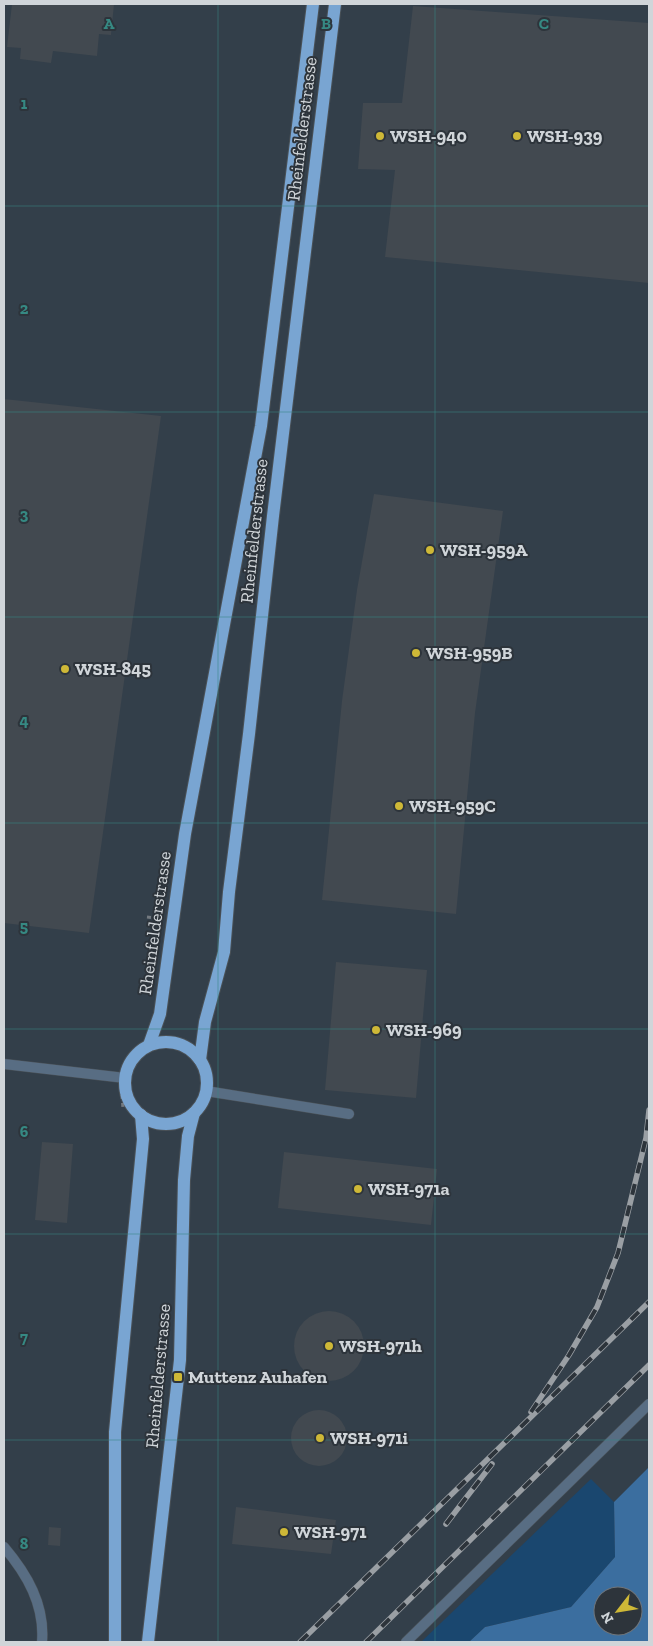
<svg xmlns="http://www.w3.org/2000/svg" width="653" height="1646" font-family="'Zilla Slab',serif">
<style>
.built{fill:#333f4a}
.green{fill:#1a476f}
.forest{fill:#3b6e9f;fill-rule:evenodd}
.building{fill:#424950}
.lines{fill:none;stroke-linecap:round;stroke-linejoin:round}
.service-casing{stroke:#4a5157;stroke-width:11}
.minor-casing{stroke:#4a5157;stroke-width:11}
.primary-casing{stroke:#4a5157;stroke-width:14}
.path{stroke:#747a80;stroke-width:3;stroke-dasharray:4 4;stroke-linecap:butt}
.service{stroke:#586d83;stroke-width:10}
.minor{stroke:#586d83;stroke-width:10}
.primary{stroke:#79a5d2;stroke-width:12}
.rail-casing{stroke:#9a9fa4;stroke-width:5.5}
.rail{stroke:#2d343b;stroke-width:4;stroke-dasharray:11;stroke-linecap:butt}
.grid{fill:none;stroke:#368983;stroke-width:1;stroke-opacity:0.55}
.poi-dot{fill:#ceb837;stroke:#2d343b;stroke-width:2}
.labels{text-anchor:middle;dominant-baseline:central;stroke-width:4;stroke-linejoin:round;paint-order:stroke}
.street-label{font-size:18px;fill:#d0d5d9;stroke:#2d343b}
.poi-label{font-size:18px;font-weight:bold;fill:#d0d5d9;stroke:#2d343b;text-anchor:start}
.grid-label{font-size:16px;text-anchor:middle;font-weight:bold;fill:#368983;stroke:#2d343b;stroke-width:4;stroke-linejoin:round;paint-order:stroke}
</style>
<rect width="100%" height="100%" fill="#2d343b"/>
<polygon class="built" points="4,4 649,4 649,1467 614,1502 615,1557 571,1607 485,1627 469,1642 4,1642"/>
<polygon class="green" points="591,1479 614,1502 615,1557 571,1607 485,1627 469,1642 421,1642"/>
<path class="forest" d="M649 1467V1642H469L485 1627 571 1607 615 1557 614 1502ZM603 1596H633V1626H603Z"/>
<g class="building">
<polygon points="12,4 114,4 111,35 99,34 97,56 53,51 51,63 20,59 21,48 7,47"/>
<polygon points="413,6 649,23 649,283 385,257 395,170 358,169 363,103 402,103"/>
<polygon points="4,399 161,416 89,933 4,923"/>
<polygon points="374,494 503,511 475,713 456,914 322,900 342,701 357,590"/>
<polygon points="336,962 427,970 416,1098 325,1090"/>
<polygon points="42,1142 73,1144 67,1223 35,1220"/>
<polygon points="284,1152 437,1169 431,1225 278,1208"/>
<circle cx="329" cy="1346" r="35"/>
<circle cx="319" cy="1438" r="28"/>
<polygon points="236,1507 336,1520 331,1554 232,1544"/>
<polygon points="49,1527 61,1528 60,1546 48,1545"/>
</g>
<g class="lines">
<g class="service-casing">
<g id="service">
<polyline points="206,1091 349,1114"/>
<path d="M4 1547C27 1574 45 1605 42 1642"/>
<polyline points="406,1642 649,1404"/>
</g>
</g>
<g class="minor-casing">
<polyline id="minor" points="4,1064 125,1078"/>
</g>
<g class="primary-casing">
<g id="primary">
<circle cx="166" cy="1083" r="41"/>
<polyline points="149,1045 160,1014 185,834 261,426 313,4"/>
<polyline points="200,1060 205,1022 224,952 229,892 249,734 273,516 335,4"/>
<polyline points="115,1642 115,1432 143,1139 141,1115"/>
<polyline points="148,1642 180,1360 184,1180 188,1136 194,1113"/>
</g>
</g>
<g class="path">
<polyline points="147,917 156,918"/>
<polyline points="122,1095 123,1109"/>
</g>
<use href="#service" class="service"/>
<use href="#minor" class="minor"/>
<use href="#primary" class="primary"/>
<g class="rail-casing">
<g id="rail">
<polyline points="531,1412 569,1355 597,1307 618,1253 646,1138 649,1110"/>
<polyline points="446,1524 492,1464"/>
<polyline points="300,1642 649,1302"/>
<polyline points="366,1642 649,1365"/>
</g>
</g>
<use href="#rail" class="rail"/>
</g>
<path class="grid" d="M218 4V1642M435 4V1642M4 206H649M4 412H649M4 617H649M4 823H649M4 1029H649M4 1234H649M4 1440H649"/>
<g class="poi-dot">
<circle cx="380" cy="136" r="5"/>
<circle cx="517" cy="136" r="5"/>
<circle cx="430" cy="550" r="5"/>
<circle cx="416" cy="653" r="5"/>
<circle cx="65" cy="669" r="5"/>
<circle cx="399" cy="806" r="5"/>
<circle cx="376" cy="1030" r="5"/>
<circle cx="358" cy="1189" r="5"/>
<circle cx="329" cy="1346" r="5"/>
<rect x="173" y="1372" width="10" height="10" rx="2.5"/>
<circle cx="320" cy="1438" r="5"/>
<circle cx="284" cy="1532" r="5"/>
</g>
<g class="labels">
<g class="street-label">
<text transform="translate(302 129) rotate(-83)">Rheinfelderstrasse</text>
<text transform="translate(254 531) rotate(-84)">Rheinfelderstrasse</text>
<text transform="translate(155 923) rotate(-82)">Rheinfelderstrasse</text>
<text transform="translate(158 1376) rotate(-85)">Rheinfelderstrasse</text>
</g>
<g class="poi-label">
<text x="390" y="136">WSH-940</text>
<text x="527" y="136">WSH-939</text>
<text x="440" y="550">WSH-959A</text>
<text x="426" y="653">WSH-959B</text>
<text x="75" y="669">WSH-845</text>
<text x="409" y="806">WSH-959C</text>
<text x="386" y="1030">WSH-969</text>
<text x="368" y="1189">WSH-971a</text>
<text x="339" y="1346">WSH-971h</text>
<text x="188" y="1377">Muttenz Auhafen</text>
<text x="330" y="1438">WSH-971i</text>
<text x="294" y="1532">WSH-971</text>
</g>
</g>
<g class="grid-label">
<text x="109" y="29">A</text>
<text x="326" y="29">B</text>
<text x="544" y="29">C</text>
<text x="24" y="109">1</text>
<text x="24" y="314">2</text>
<text x="24" y="520">3</text>
<text x="24" y="726">4</text>
<text x="24" y="932">5</text>
<text x="24" y="1137">6</text>
<text x="24" y="1343">7</text>
<text x="24" y="1549">8</text>
</g>
<rect width="653" height="1646" fill="none" stroke="#d0d5d9" stroke-width="10"/>
<g transform="translate(618 1611) rotate(239)"><circle r="24" fill="#2d343b" stroke="#6e747a"/>
<path d="M0-4L9 19L0 12L-9 19Z" fill="#ceb837"/>
<text y="-8" font-size="14" font-weight="bold" text-anchor="middle" fill="#d0d5d9">N</text>
</g>
</svg>
